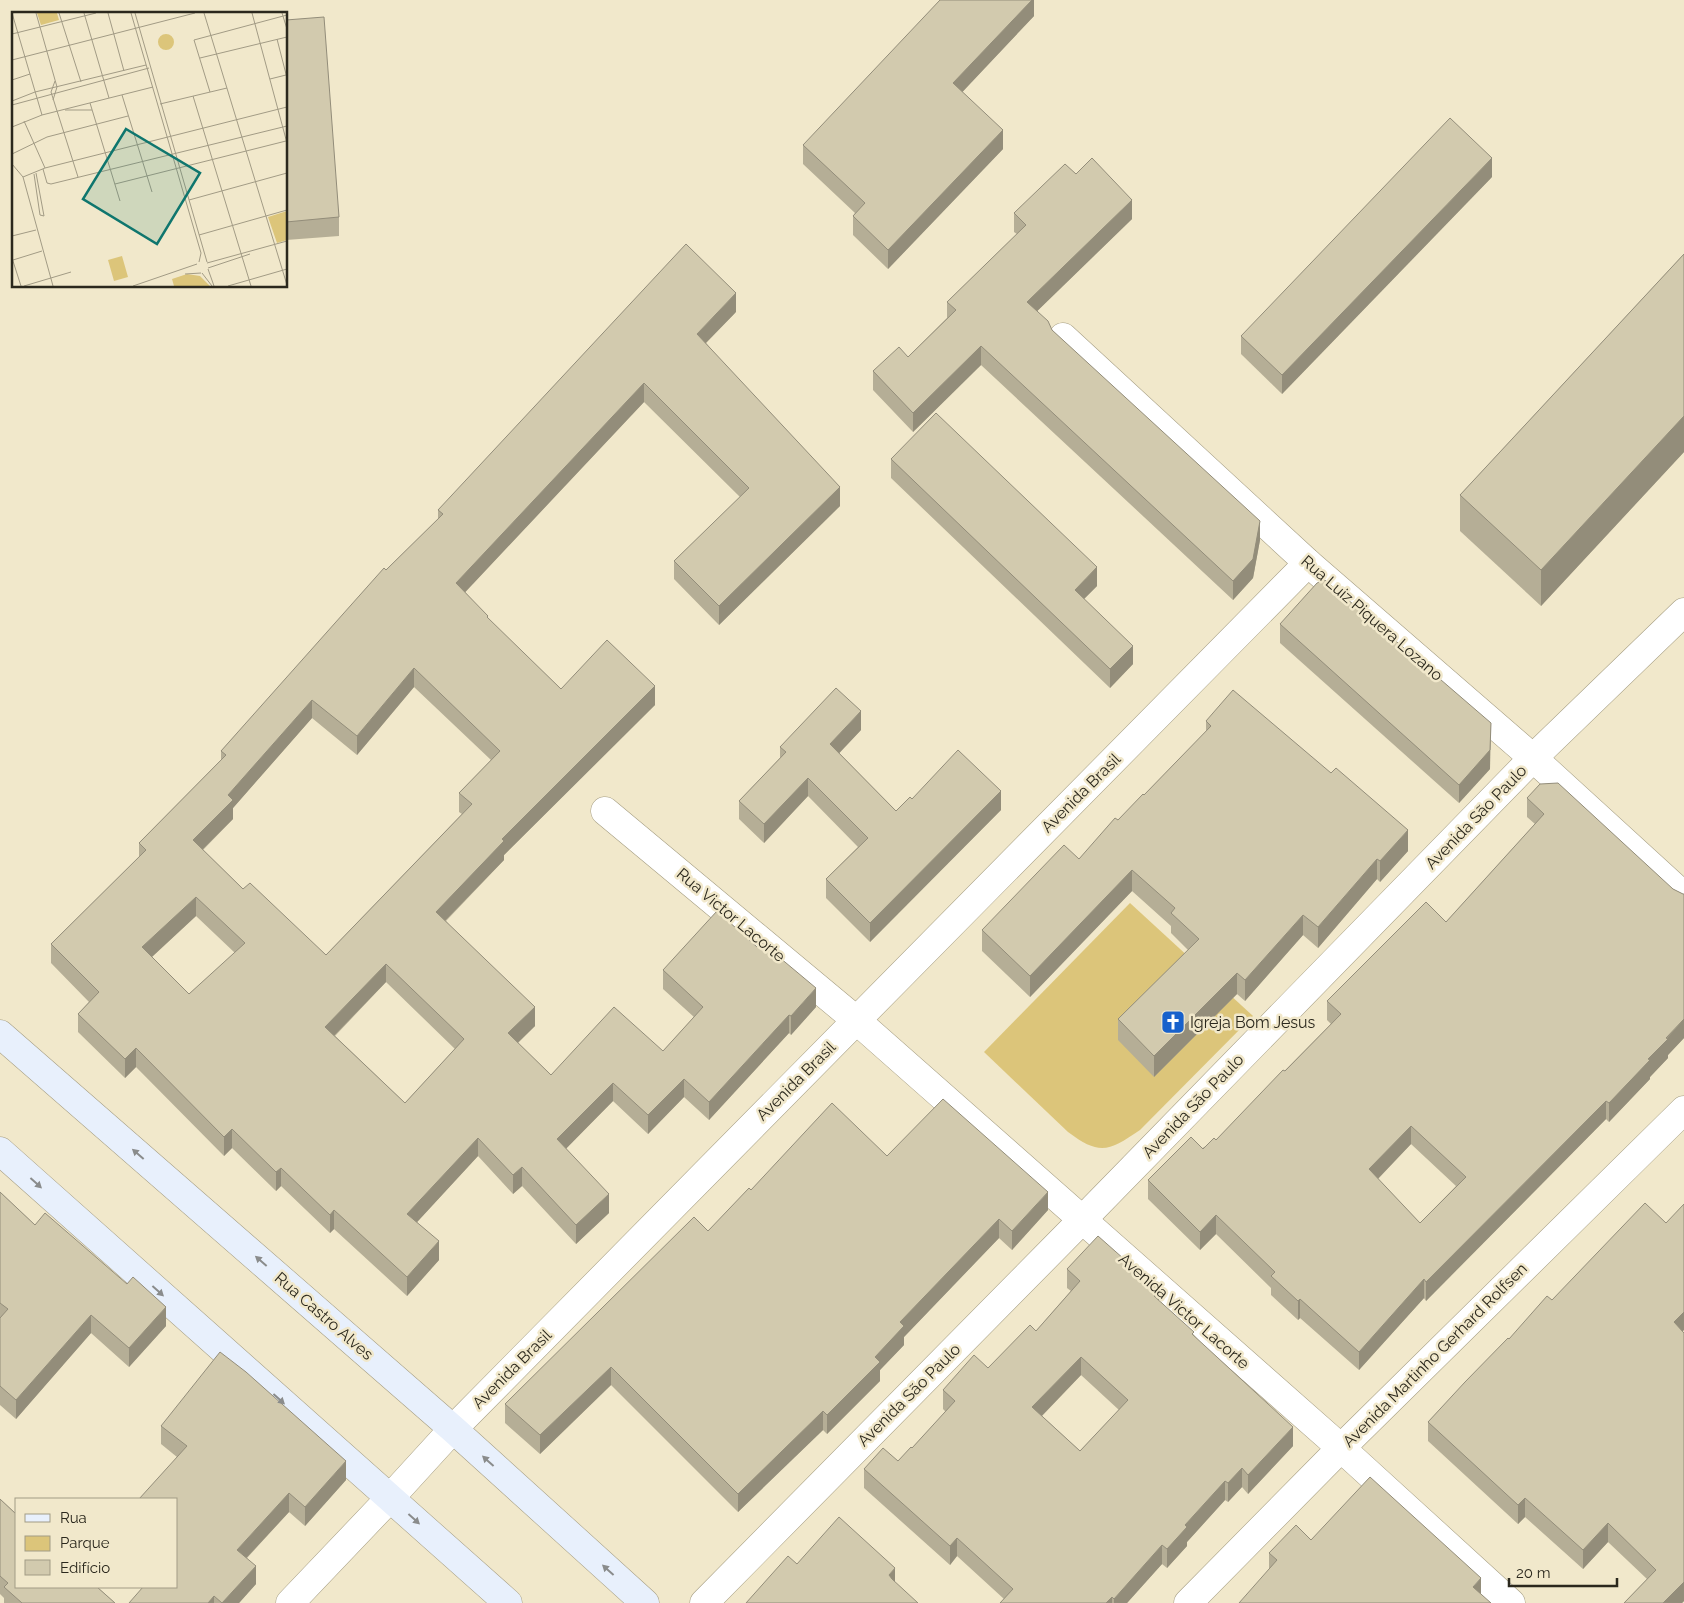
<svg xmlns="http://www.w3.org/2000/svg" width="1684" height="1603" font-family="Raleway,sans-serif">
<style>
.green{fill:#dcc57a}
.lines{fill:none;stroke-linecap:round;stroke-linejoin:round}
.street-casing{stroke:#a59d82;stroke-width:29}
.secondary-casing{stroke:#a59d82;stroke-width:29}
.street{stroke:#fff;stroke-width:28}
.secondary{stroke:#e8f0fc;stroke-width:28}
.wall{fill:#b5ae96;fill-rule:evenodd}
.shaded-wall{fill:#938d7a}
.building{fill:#d2caae;stroke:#938d7a;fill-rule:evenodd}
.oneway{fill:#8a8c8c}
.labels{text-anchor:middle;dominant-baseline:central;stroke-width:5;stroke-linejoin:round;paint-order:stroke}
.street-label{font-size:16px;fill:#2b281d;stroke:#f1e8cb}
.poi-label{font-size:16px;fill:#2b281d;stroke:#f1e8cb;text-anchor:start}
.inset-road{fill:none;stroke:#a29b85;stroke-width:1}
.view{fill:#0f766e;fill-opacity:0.15;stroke:#0f766e;stroke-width:2.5}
.inset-edge{fill:none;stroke:#2b281d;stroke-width:2.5}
</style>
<rect width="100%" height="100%" fill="#f1e8cb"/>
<path class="green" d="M1130 903 1253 1016 1140 1130C1109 1151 1100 1156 1068 1132L984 1052Z"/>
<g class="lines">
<g class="street-casing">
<g id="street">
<polyline points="1063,337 1308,563 1533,758 1684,896"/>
<polyline points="605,811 856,1020 1341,1448 1511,1603"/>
<polyline points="290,1603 390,1498 453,1429 1308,563"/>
<polyline points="704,1603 1082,1220 1533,758 1684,612"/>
<polyline points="1188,1603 1341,1448 1684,1110"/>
</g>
</g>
<g class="secondary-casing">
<g id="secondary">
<polyline points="0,1034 453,1429 645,1603"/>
<polyline points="0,1151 508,1603"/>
</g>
</g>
<use href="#street" class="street"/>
<use href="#secondary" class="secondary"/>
</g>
<g class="wall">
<polygon points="1034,0 1034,16 962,92 1003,149 888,269 853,235 853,216 855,213 803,164 803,145"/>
<polygon points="286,20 339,217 339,236 286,240"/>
<polygon points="1076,174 1132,219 1037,311 1052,330 1260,540 1253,578 1233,600 981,365 913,432 873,390 873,371 908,357 947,318 947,302 1017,234 1014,232 1014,213"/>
<polygon points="1492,177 1282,394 1241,354 1241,336"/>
<polygon points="1684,254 1684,452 1541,606 1460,531 1460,495"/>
<path d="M736 312 706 343 840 506 719 625 674 579V561L740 497 644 402 465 592 488 619 561 689 655 705 504 855V860L446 921 535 1026 518 1043 551 1075 663 1051 694 1017 663 989V970L816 1007 791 1035 789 1033 709 1120 684 1097 648 1134 613 1101 566 1148 609 1213 576 1244 522 1186 513 1194 478 1156 417 1222 439 1260 407 1296 334 1229 330 1233 281 1186 276 1191 232 1148 224 1156 136 1067 125 1078 78 1032V1014L89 1002 51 963V944L139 857V843L221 760V751L386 570 438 519V510ZM414 687 491 760 459 793V812L462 814 326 955 243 889 203 850 233 819V808L312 718 357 755ZM196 916 235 953 189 994 152 957ZM386 982 455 1049 405 1103 335 1036Z"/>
<polygon points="891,459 1097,586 1084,599 1133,664 1110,688 891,478"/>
<polygon points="1280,624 1490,769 1459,803 1280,643"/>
<polygon points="1206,721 1408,851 1380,882 1377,879 1318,948 1303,935 1245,1001 1237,994 1154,1077 1118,1040 1118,1019 1188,950 1171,933 1171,926 1132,891 1030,997 982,951 982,930 1079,859 1144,795 1206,732"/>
<polygon points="861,730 839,753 896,811 912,799 1001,810 870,942 826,898 826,879 858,847 808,796 764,843 739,819 739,801 780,758 780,747"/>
<path d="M1527 798 1673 889 1683 894H1684V1038L1668 1055V1058L1650 1077V1079L1609 1122 1606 1119 1426 1301 1424 1298 1359 1370 1300 1318 1298 1320 1271 1295V1288L1216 1234 1200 1250 1148 1199V1180L1216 1140 1331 1024 1327 1020V1001L1446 922 1535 824 1527 817ZM1411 1144 1456 1186 1420 1223 1378 1179Z"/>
<polygon points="887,1156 1048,1210 1012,1250 999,1238 904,1337 904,1345 880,1370 880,1381 827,1434 823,1430 738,1512 611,1385 540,1454 505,1423 505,1404 708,1231 751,1190"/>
<polygon points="0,1192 35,1225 166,1326 129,1367 91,1333 16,1419 0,1405"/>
<path d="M1067 1269 1159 1300 1194 1335 1293 1446 1248 1494 1242 1487 1228 1502 1225 1500 1187 1542V1546L1167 1568 1162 1564 1127 1603H1000L1004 1599 957 1556 950 1565 864 1488V1469L898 1461 912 1448 946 1412 943 1409V1390L988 1368 1036 1331 1071 1291 1067 1288ZM1081 1375 1119 1410 1080 1451 1042 1416Z"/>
<polygon points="1552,1300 1683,1332 1684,1333 1684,1601 1682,1603 1624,1603 1647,1579 1608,1542 1583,1569 1525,1517 1518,1524 1428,1441 1428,1422 1509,1339"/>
<polygon points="161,1426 346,1480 305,1526 289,1512 247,1558 256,1584 239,1603 129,1603 176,1587 177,1457 161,1444"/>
<polygon points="0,1499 115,1603 4,1603 4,1598 0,1594"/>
<polygon points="1311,1540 1481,1594 1269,1569 1269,1553"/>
</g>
<g class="shaded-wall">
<polygon points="1032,0 1034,0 1034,16 953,102 953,83"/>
<polygon points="1003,130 1003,149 888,269 888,250"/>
<polygon points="1492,158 1492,177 1282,394 1282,375"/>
<polygon points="1132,200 1132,219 1027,321 1027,302"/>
<polygon points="736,293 736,312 697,352 697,334"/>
<polygon points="981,346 981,365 913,432 913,413"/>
<polygon points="644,383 644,402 456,602 456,583"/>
<polygon points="1684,416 1684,452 1541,606 1541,570"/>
<polygon points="840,487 840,506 719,625 719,606"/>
<polygon points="1260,521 1260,540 1253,578 1233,600 1233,581"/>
<polygon points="1097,567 1097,586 1075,608 1075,590"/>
<polygon points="1133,646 1133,664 1110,688 1110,669"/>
<polygon points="414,668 414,687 357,755 357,736"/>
<polygon points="655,686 655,705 504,855 504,860 436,930 436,912 502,839"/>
<polygon points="312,700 312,718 233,808 233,819 193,859 193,840 228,795"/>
<polygon points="861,711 861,730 830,763 830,744"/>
<polygon points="1491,723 1490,769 1459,803 1459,785"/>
<polygon points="808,778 808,796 764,843 764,824"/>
<polygon points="1001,791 1001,810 870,942 870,923"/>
<polygon points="1408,830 1408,851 1380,882 1380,861"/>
<polygon points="1377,859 1377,879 1318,948 1318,927"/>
<polygon points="1132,870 1132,891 1030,997 1030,976"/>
<polygon points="196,897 196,916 142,966 142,947"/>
<polygon points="1303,915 1303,935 1245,1001 1245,980"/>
<polygon points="386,964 386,982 325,1045 325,1027"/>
<polygon points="1237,973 1237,994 1154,1077 1154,1056"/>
<polygon points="816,988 816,1007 791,1035 791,1016"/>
<polygon points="535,1007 535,1026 508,1052 508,1033"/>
<polygon points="789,1015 789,1033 709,1120 709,1102"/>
<polygon points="1684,1019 1684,1038 1668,1055 1668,1058 1650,1077 1650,1079 1609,1122 1609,1103"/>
<polygon points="136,1048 136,1067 125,1078 125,1059"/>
<polygon points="684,1079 684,1097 648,1134 648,1115"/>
<polygon points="613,1083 613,1101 557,1158 557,1139"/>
<polygon points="1606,1101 1606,1119 1426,1301 1426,1282"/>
<polygon points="1411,1126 1411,1144 1369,1188 1369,1169"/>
<polygon points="232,1129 232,1148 224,1156 224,1137"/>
<polygon points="478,1138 478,1156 407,1233 407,1214"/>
<polygon points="522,1167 522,1186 513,1194 513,1175"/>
<polygon points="281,1168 281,1186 276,1191 276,1172"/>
<polygon points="1048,1192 1048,1210 1012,1250 1012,1231"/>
<polygon points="609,1194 609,1213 576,1244 576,1225"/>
<polygon points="334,1210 334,1229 330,1233 330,1215"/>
<polygon points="1216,1215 1216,1234 1200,1250 1200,1232"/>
<polygon points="999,1219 999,1238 904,1337 904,1345 880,1370 880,1381 827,1434 827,1415 875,1357 900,1322"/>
<polygon points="439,1241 439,1260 407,1296 407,1277"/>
<polygon points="1424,1279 1424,1298 1359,1370 1359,1352"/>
<polygon points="1159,1290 1159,1308 1154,1296"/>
<polygon points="1300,1299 1300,1318 1298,1320 1298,1301"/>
<polygon points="166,1307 166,1326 129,1367 129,1348"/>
<polygon points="1684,1312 1684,1330 1674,1341 1674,1322"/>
<polygon points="91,1315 91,1333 16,1419 16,1400"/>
<polygon points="1081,1357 1081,1375 1032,1426 1032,1407"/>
<polygon points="611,1367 611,1385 540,1454 540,1435"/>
<polygon points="823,1411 823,1430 738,1512 738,1494"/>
<polygon points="1293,1427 1293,1446 1248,1494 1248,1475"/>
<polygon points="346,1461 346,1480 305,1526 305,1507"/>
<polygon points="1242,1468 1242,1487 1228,1502 1228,1483"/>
<polygon points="1225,1481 1225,1500 1187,1542 1187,1546 1167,1568 1167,1549 1185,1525"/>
<polygon points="289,1493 289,1512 237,1568 237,1550"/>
<polygon points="1525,1498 1525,1517 1518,1524 1518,1505"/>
<polygon points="1608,1523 1608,1542 1583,1569 1583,1550"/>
<polygon points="957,1538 957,1556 950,1565 950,1546"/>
<polygon points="1162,1545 1162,1564 1127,1603 1114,1603 1114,1599"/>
<polygon points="256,1566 256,1584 239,1603 222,1603"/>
<polygon points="895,1568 895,1587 889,1575"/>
<polygon points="1481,1578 1481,1597 1473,1587"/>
<polygon points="1684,1582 1684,1601 1682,1603 1663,1603"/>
<polygon points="214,1596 214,1603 208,1603"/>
<polygon points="1112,1597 1112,1603 1106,1603"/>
</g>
<g class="building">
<polygon points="940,0 1032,0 953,83 1003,130 888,250 853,216 865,203 803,145"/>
<polygon points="324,17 339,217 286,222 286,20"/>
<polygon points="1450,118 1492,158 1282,375 1241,336"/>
<polygon points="1092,158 1132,200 1027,302 1048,321 1052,330 1260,521 1253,559 1233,581 981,346 913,413 873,371 899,347 908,357 956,310 947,302 1026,225 1014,213 1065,164 1076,174"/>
<path d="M686 244 736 293 697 334 840 487 719 606 674 561 749 488 644 383 456 583 488 616 487 617 561 689 607 640 655 686 502 839 504 841 436 912 535 1007 508 1033 551 1075 614 1007 663 1051 703 1007 663 970 717 911 757 947 761 942 816 988 791 1016 789 1015 709 1102 684 1079 648 1115 613 1083 557 1139 609 1194 576 1225 522 1167 513 1175 478 1138 407 1214 439 1241 407 1277 334 1210 330 1215 281 1168 276 1172 232 1129 224 1137 136 1048 125 1059 78 1014 99 992 51 944 146 850 139 843 226 755 221 751 384 568 386 570 443 514 438 510ZM414 668 500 751 459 793 472 804 326 955 250 883 243 889 193 840 233 800 228 795 312 700 357 736ZM196 897 245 943 189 994 142 947ZM386 964 464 1039 405 1103 325 1027Z"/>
<polygon points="1684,254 1684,416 1541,570 1460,495"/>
<polygon points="936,413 1097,567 1075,590 1133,646 1110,669 891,459"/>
<polygon points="1325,580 1491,723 1490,750 1459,785 1280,624 1317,583"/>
<polygon points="836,688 861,711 830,744 896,811 910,797 912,799 958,750 1001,791 870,923 826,879 868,838 808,778 764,824 739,801 786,752 780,747"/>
<polygon points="1233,690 1331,773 1336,768 1408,830 1380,861 1377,859 1318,927 1303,915 1245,980 1237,973 1154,1056 1118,1019 1199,939 1171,913 1175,908 1132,870 1030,976 982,930 1064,845 1079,859 1115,818 1118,820 1143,794 1144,795 1211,726 1206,721"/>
<path d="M1558 783 1673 889 1683 894H1684V1019L1666 1038 1668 1039 1648 1059 1650 1060 1609 1103 1606 1101 1426 1282 1424 1279 1359 1352 1300 1299 1298 1301 1271 1276 1275 1272 1216 1215 1200 1232 1148 1180 1191 1137 1203 1149 1214 1138 1216 1140 1283 1070 1285 1071 1341 1014 1327 1001 1426 902 1446 922 1544 814 1527 798 1540 784ZM1411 1126 1466 1177 1420 1223 1369 1169Z"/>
<polygon points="943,1099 1048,1192 1012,1231 999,1219 900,1322 904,1326 875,1357 880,1362 827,1415 823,1411 738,1494 611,1367 540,1435 505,1404 694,1217 708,1231 749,1188 751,1190 832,1103 887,1156"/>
<polygon points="0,1192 35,1225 45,1213 127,1284 133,1277 166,1307 129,1348 91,1315 16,1400 0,1386 0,1318 8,1309 0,1303"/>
<polygon points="1645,1203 1666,1223 1684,1204 1684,1312 1674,1322 1684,1333 1684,1582 1663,1603 1624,1603 1656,1570 1608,1523 1583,1550 1525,1498 1518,1505 1428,1422 1465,1382 1508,1338 1509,1339 1547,1296 1552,1300"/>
<path d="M1098 1236 1159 1290 1154 1296 1194 1332 1192 1334 1293 1427 1248 1475 1242 1468 1228 1483 1225 1481 1185 1525 1187 1527 1167 1549 1162 1545 1114 1599 1112 1597 1106 1603H1000L1013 1589 957 1538 950 1546 864 1469 883 1448 898 1461 911 1447 912 1448 955 1401 943 1390 974 1355 988 1368 1030 1325 1036 1331 1080 1281 1067 1269ZM1081 1357 1128 1400 1080 1451 1032 1407Z"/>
<polygon points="220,1352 246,1372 346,1461 305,1507 289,1493 237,1550 256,1566 222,1603 214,1596 208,1603 129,1603 143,1587 176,1587 176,1499 139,1499 187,1446 161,1426"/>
<polygon points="1370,1477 1481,1578 1473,1587 1491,1603 1239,1603 1277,1560 1269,1553 1296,1525 1311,1540"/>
<polygon points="0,1499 16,1514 16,1587 97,1587 115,1603 22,1603 4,1587 8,1583 0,1576"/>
<polygon points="839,1517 895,1568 889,1575 892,1579 918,1603 746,1603 788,1556 797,1564"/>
</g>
<defs><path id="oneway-solid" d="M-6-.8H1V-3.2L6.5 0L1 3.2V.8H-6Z" transform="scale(1.25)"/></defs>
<g class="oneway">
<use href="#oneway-solid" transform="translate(138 1154) rotate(-139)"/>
<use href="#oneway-solid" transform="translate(36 1183) rotate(42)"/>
<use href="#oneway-solid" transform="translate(261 1261) rotate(-139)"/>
<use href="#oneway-solid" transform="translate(158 1291) rotate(42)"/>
<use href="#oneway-solid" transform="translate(279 1399) rotate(42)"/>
<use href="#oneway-solid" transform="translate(488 1461) rotate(-138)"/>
<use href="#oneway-solid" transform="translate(414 1519) rotate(42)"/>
<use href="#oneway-solid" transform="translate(608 1570) rotate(-138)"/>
</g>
<defs>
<g id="church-square" transform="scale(1.25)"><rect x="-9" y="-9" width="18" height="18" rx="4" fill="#1761cc" stroke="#f1e8cb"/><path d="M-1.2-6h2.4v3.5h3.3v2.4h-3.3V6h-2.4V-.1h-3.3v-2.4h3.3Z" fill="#fff"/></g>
</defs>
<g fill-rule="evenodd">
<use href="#church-square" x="1173" y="1022"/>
</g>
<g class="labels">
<g class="street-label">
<text transform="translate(1372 618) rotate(41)">Rua Luiz Piquera Lozano</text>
<text transform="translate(1081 793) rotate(-45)">Avenida Brasil</text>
<text transform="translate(1476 817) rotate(-46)">Avenida São Paulo</text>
<text transform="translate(731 915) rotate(40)">Rua Victor Lacorte</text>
<text transform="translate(796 1081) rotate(-45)">Avenida Brasil</text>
<text transform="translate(1193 1106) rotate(-46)">Avenida São Paulo</text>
<text transform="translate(1184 1311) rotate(41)">Avenida Victor Lacorte</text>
<text transform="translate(324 1316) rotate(41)">Rua Castro Alves</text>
<text transform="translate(1435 1355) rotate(-45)">Avenida Martinho Gerhard Rolfsen</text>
<text transform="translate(512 1369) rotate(-45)">Avenida Brasil</text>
<text transform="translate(909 1395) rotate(-45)">Avenida São Paulo</text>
</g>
<g class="poi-label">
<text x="1190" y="1022">Igreja Bom Jesus</text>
</g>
</g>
<g transform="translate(12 12)">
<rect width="275" height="275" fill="#f1e8cb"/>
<path d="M25 1H45L47 8 29 13ZM146 30a8 8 0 1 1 16 0a8 8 0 1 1-16 0ZM275 199V228L265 231 256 205ZM110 244 116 265 102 269 96 248ZM175 262 188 264 198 274H162L160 267Z" fill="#dcc57a"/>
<path class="inset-road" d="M0 1 30 103M24 1 45 75 41 88M47 1 69 70M72 1 97 86M96 1 112 59M119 1 184 224 189 241 187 250M123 1 195 250M192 1 275 273M240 1 275 131M270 1 275 17M0 22 84 1M265 27 275 66M188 46 275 25M0 48 183 1M258 67 274 63M0 68 18 62M43 69 39 80 66 165M198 80 182 28 275 3M110 83 140 180M181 84 239 274M0 89 23 80 134 53M78 91 108 189M148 92 215 76M0 93 137 56M53 98H80M12 109 33 156M0 115 30 103 141 75M0 142 35 125 116 104M0 152 11 165 41 274M31 157 35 171 39 172 275 114M22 162 28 203 32 204 24 161M11 165 33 156 275 95M103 172 274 129M177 188 275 161M187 223 275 198M0 224 24 218M0 246 9 274M1 248 30 239M195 251 275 229M196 256 238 242M196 257 202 274M190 261 200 274M173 262 189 261M12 274 59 260M121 274 185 252M216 274 275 257"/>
<path class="view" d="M114 117 188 161 145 232 71 187Z"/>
<rect width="275" height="275" class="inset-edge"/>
</g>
<rect x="15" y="1498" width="162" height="90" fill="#f1e8cb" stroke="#a29b85"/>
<rect x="25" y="1514" width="25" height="8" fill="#e8f0fc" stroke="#a29b85"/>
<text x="60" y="1523" font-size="15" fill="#2b281d">Rua</text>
<rect x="25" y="1536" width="25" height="15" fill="#dcc57a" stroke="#a29b85"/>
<text x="60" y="1548" font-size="15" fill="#2b281d">Parque</text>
<rect x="25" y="1560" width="25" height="15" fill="#d2caae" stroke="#a29b85"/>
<text x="60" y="1573" font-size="15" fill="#2b281d">Edifício</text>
<path d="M1509 1578v8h108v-8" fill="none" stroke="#2b281d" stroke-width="2.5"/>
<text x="1516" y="1578" font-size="15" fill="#2b281d" stroke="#f1e8cb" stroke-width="4" paint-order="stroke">20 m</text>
</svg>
